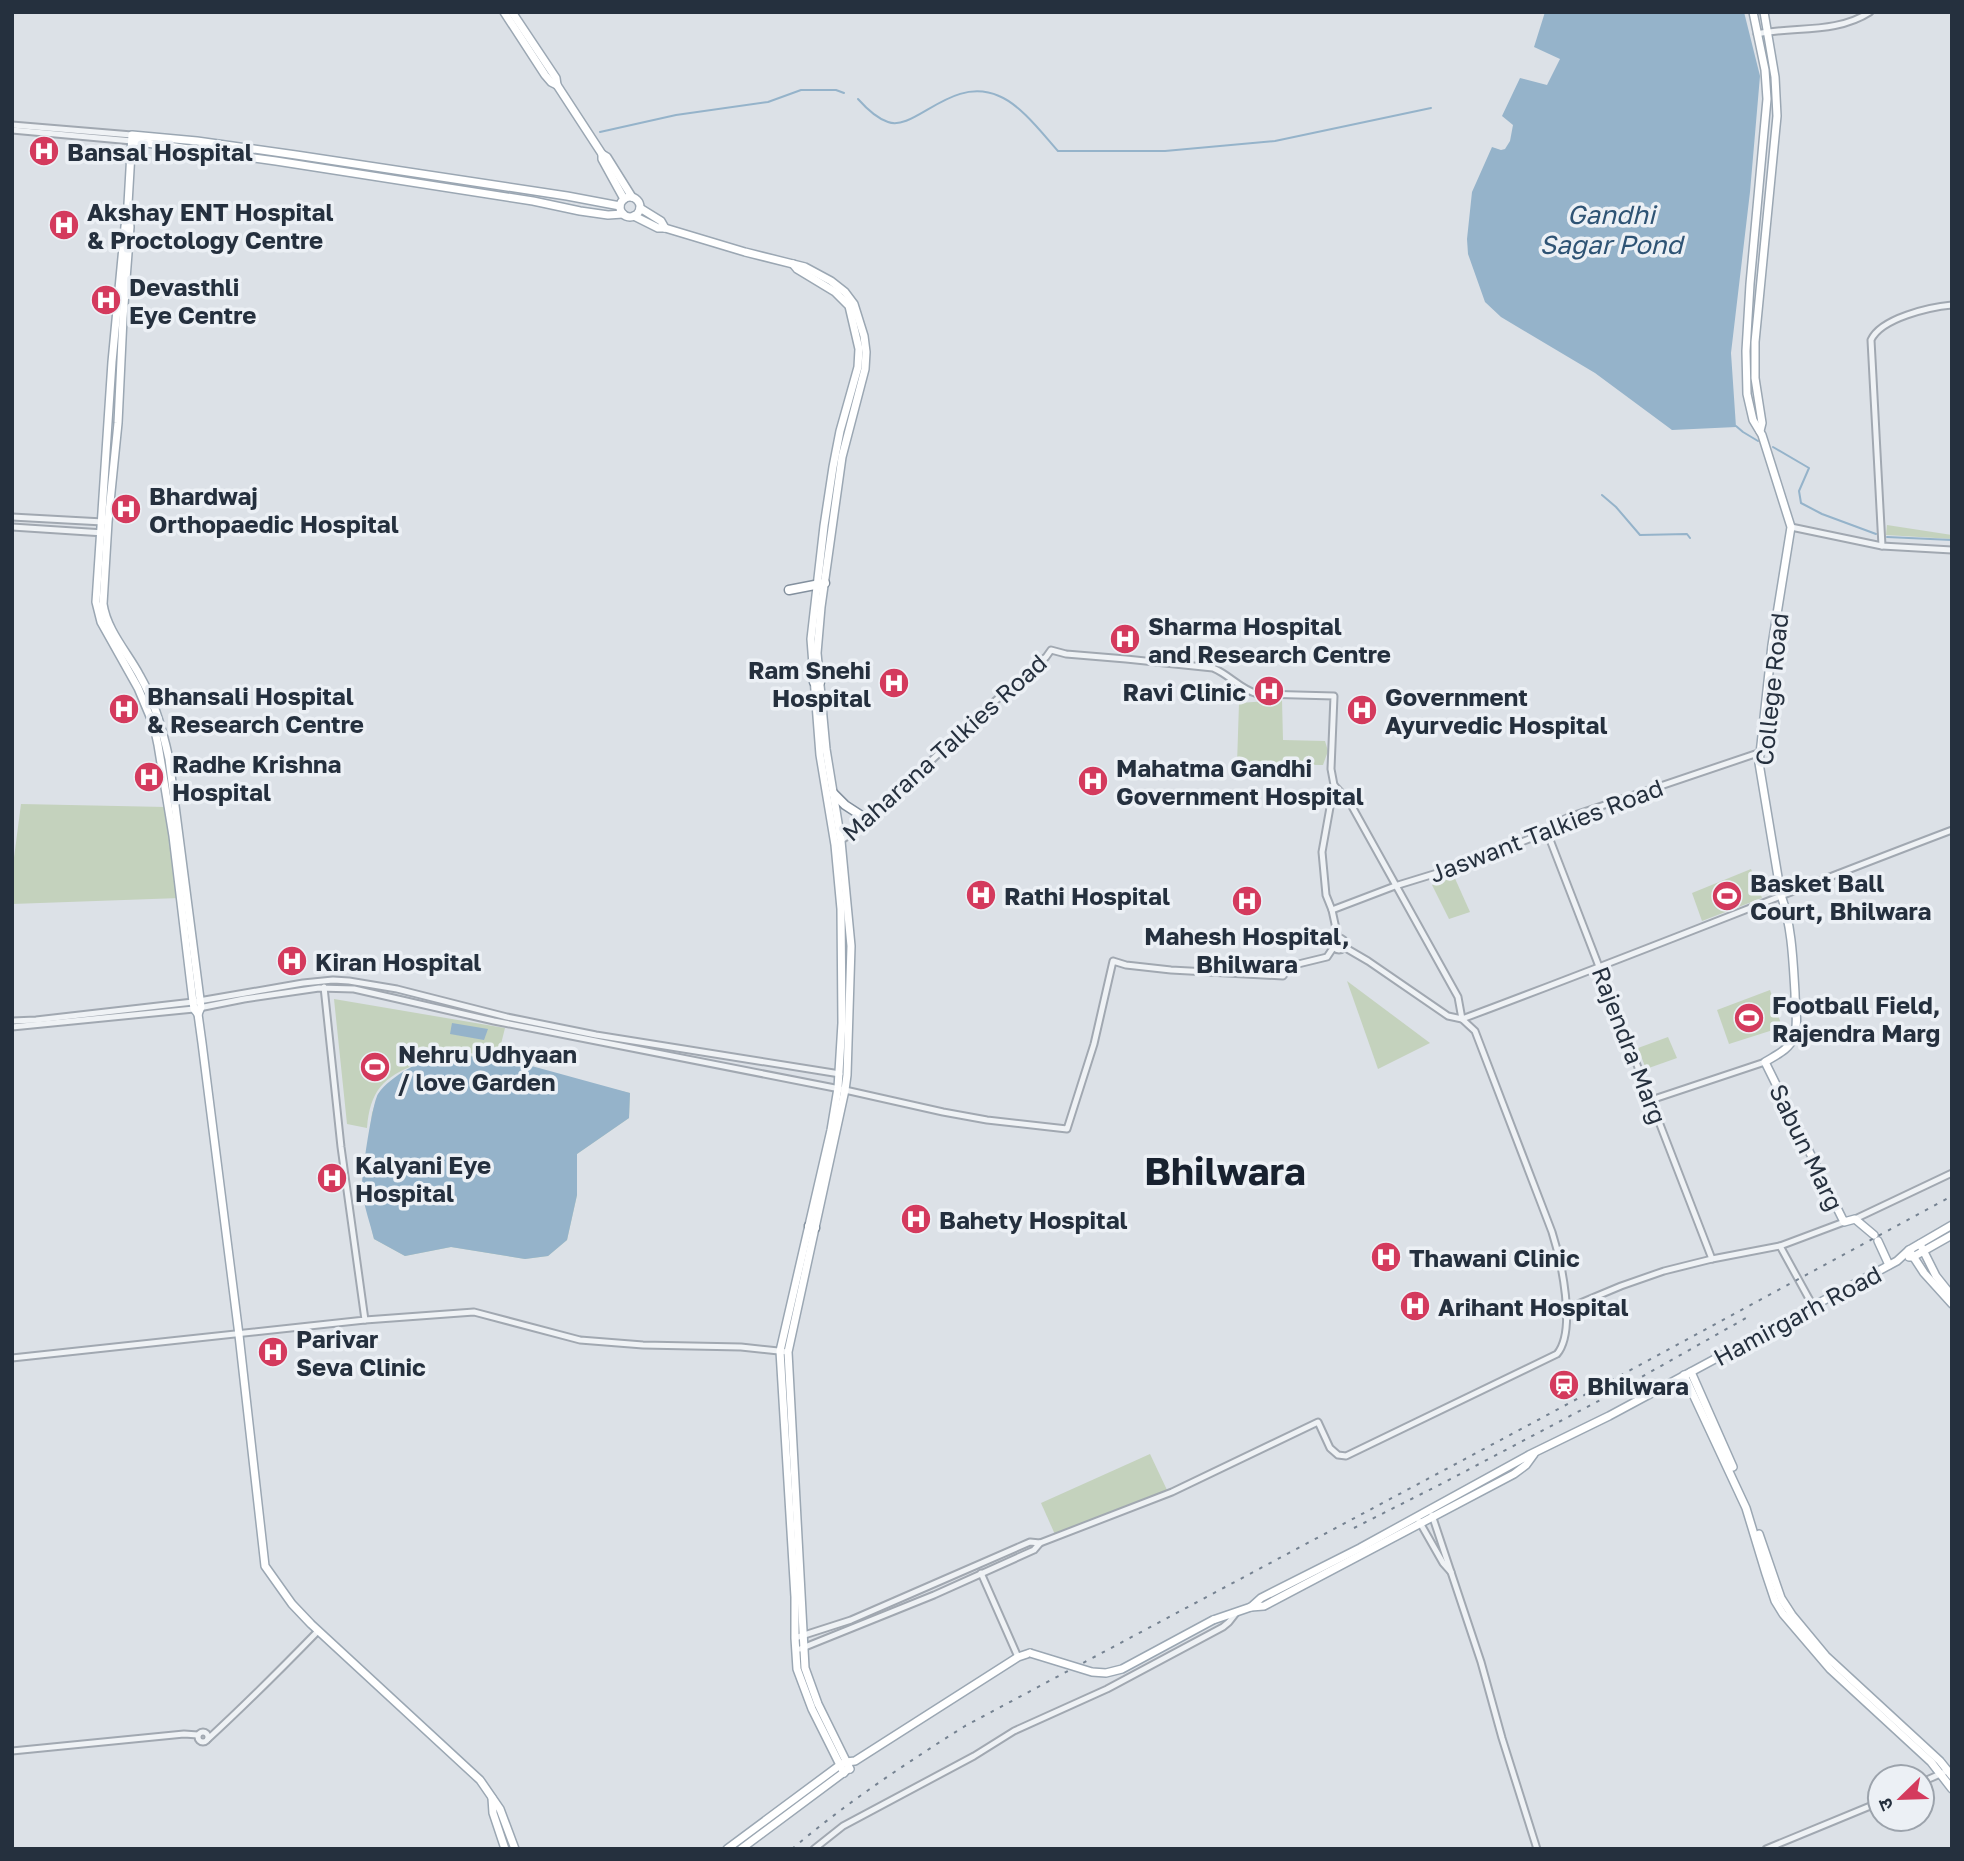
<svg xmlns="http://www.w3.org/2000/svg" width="1964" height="1861" font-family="'Golos Text','Noto Sans Devanagari',sans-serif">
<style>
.green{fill:#c4d2bd}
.water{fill:#95b3ca}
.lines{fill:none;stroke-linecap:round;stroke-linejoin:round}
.stream{stroke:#95b3ca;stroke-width:2}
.minor-casing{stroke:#a1a8b1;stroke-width:9}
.major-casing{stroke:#9ba7b3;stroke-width:10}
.highway-casing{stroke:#83909e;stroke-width:11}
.minor{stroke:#eff2f5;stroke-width:5}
.major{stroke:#fff;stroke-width:7}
.highway{stroke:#fff;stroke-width:8}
.rail{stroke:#758291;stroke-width:2;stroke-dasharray:3.5 7;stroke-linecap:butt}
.major-bridge-casing{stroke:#9ba7b3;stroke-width:10;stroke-linecap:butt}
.major-bridge{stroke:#fff;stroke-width:7}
.labels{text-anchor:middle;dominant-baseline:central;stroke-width:7;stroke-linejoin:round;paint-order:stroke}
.poi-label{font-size:24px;font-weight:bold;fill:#25303e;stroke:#ecf0f5;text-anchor:start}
.street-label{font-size:24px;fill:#25303e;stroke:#ecf0f5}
.water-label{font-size:26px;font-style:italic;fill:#2e5374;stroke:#ecf0f5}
.town-label{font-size:38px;font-weight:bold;fill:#18212f;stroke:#ecf0f5}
</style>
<rect width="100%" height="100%" fill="#dce1e7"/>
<g class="green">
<polygon points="1887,525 1952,535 1952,539 1886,535"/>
<polygon points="1282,700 1283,740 1325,741 1328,751 1323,765 1237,764 1239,703"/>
<polygon points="21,804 166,807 180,898 12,904 12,873"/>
<polygon points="1751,869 1762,898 1702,921 1692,893"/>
<polygon points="1453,874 1470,912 1449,919 1432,885"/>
<polygon points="1347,981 1430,1043 1378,1069"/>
<polygon points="1770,990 1782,1027 1729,1044 1717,1010"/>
<path d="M334 999 505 1028 498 1056 451 1051 630 1093 629 1118 577 1154V1195L567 1240 548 1256 525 1259 451 1247 405 1256 374 1239 362 1189 372 1113 378 1095 391 1081 417 1064C383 1077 370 1091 367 1128L347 1124Z"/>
<polygon points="1668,1037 1677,1058 1646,1069 1638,1048"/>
<polygon points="1150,1454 1167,1490 1057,1539 1041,1503"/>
</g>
<g class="water">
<polygon points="1545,12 1744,12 1760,76 1750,192 1731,353 1736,427 1672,430 1595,373 1501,317 1485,302 1468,254 1467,239 1472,192 1492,147 1501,150 1505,149 1510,141 1513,125 1502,116 1520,78 1547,85 1560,59 1534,47"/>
<polygon points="452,1023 488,1029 484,1040 450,1034"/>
<path d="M442 1052 528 1065 630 1093 629 1118 577 1154V1195L567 1240 548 1256 525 1259 451 1247 405 1256 374 1239C370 1223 364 1206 362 1191 361 1178 372 1104 378 1094 392 1074 421 1062 442 1052Z"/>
</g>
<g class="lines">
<g class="stream">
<path d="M858 99C866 108 876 118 888 122 915 132 951 75 999 96 1021 105 1042 133 1058 151H1165L1275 141 1431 108"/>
<polyline points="600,132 676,115 768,102 801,90 836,90 844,93"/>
<polyline points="1736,426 1743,432 1758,441"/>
<polyline points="1773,447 1809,468 1799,491 1801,503 1822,514 1876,534"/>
<polyline points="1602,495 1616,507 1640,535 1687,534 1690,538"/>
<polyline points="1887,537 1952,540"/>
</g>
<g class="minor-casing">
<g id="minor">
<path d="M1757 34C1795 26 1836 34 1870 12"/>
<polyline points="12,125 132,135"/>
<polyline points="12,130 132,141"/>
<polyline points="12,517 103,522"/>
<polyline points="12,527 104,533"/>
<polyline points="1791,527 1882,546 1952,550"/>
<path d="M1882 546 1871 340C1881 318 1930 307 1952 305"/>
<polyline points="1334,785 1349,801 1458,997 1462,1019"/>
<polyline points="1547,832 1712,1259"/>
<path d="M839 842 864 824 987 708 1046 657 1051 650 1066 654 1126 659 1213 668C1230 675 1241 690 1258 694L1334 696 1331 769 1334 785 1322 852 1326 895 1332 910 1338 938"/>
<polyline points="1332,910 1395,886 1460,866 1547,832 1556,823 1569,817 1761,752"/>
<circle cx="1339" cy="944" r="6"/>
<path d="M1462 1019C1626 958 1788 892 1952 830"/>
<polyline points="12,1021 36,1020 193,1002 303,983 333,980 349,981 397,989 507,1017 596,1035 840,1074"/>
<polyline points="12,1027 194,1009 244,999 319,988 354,989 494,1021 845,1090 943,1112 987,1120 1067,1129 1094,1044 1113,961 1126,965 1171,970 1283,976 1290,966 1327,957 1333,948"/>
<polyline points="1651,1100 1765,1062"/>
<polyline points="1855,1219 1952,1173"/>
<polyline points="1780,1246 1813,1306"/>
<polyline points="1566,1309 1621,1286 1664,1271 1712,1259 1780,1246 1844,1222"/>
<polyline points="365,1320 474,1312 580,1340 643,1345 741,1347 788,1352"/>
<polyline points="12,1358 365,1320 341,1147 324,987"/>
<polyline points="1432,1515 1481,1662 1502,1738 1537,1849"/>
<polyline points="1419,1521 1443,1563 1451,1572"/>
<polyline points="981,1573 1018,1657"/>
<path d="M795 1638 851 1620 1030 1542 1040 1543 1172 1492 1318 1422 1330 1448 1338 1455 1346 1456 1557 1354C1577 1330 1561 1260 1552 1232L1475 1031 1462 1019 1448 1016 1368 961 1344 947"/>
<polyline points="800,1649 934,1595 1034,1550 1040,1543"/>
<circle cx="203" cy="1737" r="5"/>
<path d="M208 1739C246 1704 282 1668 318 1631"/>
<polyline points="12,1751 184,1734 198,1735"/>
<polyline points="1922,1782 1947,1771"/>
<polyline points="814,1849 843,1826 974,1756 1014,1731 1107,1689 1223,1627 1229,1622 1236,1613"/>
<polyline points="1766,1849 1880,1802"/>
</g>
</g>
<g class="major-casing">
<g id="major">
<polyline points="504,12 545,75 551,82 557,85"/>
<polyline points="512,12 556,78 557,85 602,154 607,157 632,197"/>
<path d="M1753 12 1765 70 1767 99 1750 284 1746 351 1747 394 1753 420 1762 435 1791 527 1772 645 1759 763 1781 895C1792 927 1793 960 1795 993 1795 1007 1799 1023 1794 1037 1789 1050 1776 1055 1765 1062L1844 1222 1855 1219 1874 1235"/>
<polyline points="132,141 276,161 533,201 580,211 608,215 623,214"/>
<polyline points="602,154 602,159 624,199"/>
<circle cx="630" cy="207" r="10"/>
<polyline points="640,208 661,221 665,228"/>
<polyline points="634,216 658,228 665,228 745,252 805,267 831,281 845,292 854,304 864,336 866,352 865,369 842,457 821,607 817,653 826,749 841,841 851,946 847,1075 845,1090 788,1352 805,1668 818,1704 850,1769"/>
<polyline points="129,220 125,226 112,362 96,602 101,622 138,688 154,726 158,745 173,836 193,1002 194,1009 198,1014 202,1043 239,1335 265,1566 292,1604 311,1624 480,1780 500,1809 515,1849"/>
<polyline points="793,264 797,269 835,292 849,306 859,349 858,367 840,431 833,467 824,526 811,639 820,755 835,845 841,909 842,1023 838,1088 831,1130 780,1351 795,1597 795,1638 797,1669 812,1709 844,1773"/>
<polyline points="1760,431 1762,423 1755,378 1755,342 1777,116 1775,77 1764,12"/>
<path d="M198 1014 201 1007 169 759C163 731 155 702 140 676 128 653 107 631 103 604L108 522 118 423 123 318 130 227 128 204 132 135 197 141 296 155 567 196 620 206"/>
<polyline points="1878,1241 1889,1265"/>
<polyline points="1920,1244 1936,1276 1952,1296"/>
<polyline points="1909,1250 1924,1273 1952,1304"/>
<polyline points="1909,1257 1913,1257 1952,1235"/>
<polyline points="1691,1372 1733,1467"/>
<polyline points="1684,1375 1746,1508 1766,1574 1775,1601 1783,1614 1830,1669 1931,1762 1952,1789"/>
<polyline points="1759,1534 1781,1598 1792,1615 1826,1656 1940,1761 1952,1776"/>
<polyline points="1251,1607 1264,1606 1514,1474 1526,1465 1534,1454"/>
<polyline points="1213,1620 1251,1607 1261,1598 1360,1548 1529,1455 1609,1416 1897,1261 1909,1250 1952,1225"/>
<polyline points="492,1798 493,1813 505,1849"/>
<polyline points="727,1849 840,1765 846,1762 855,1761 1018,1657 1030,1653"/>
<polyline points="741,1849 847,1770"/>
</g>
</g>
<g class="highway-casing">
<g id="highway">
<polyline points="789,590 825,583"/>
<polyline points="814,682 820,682"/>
<polyline points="833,793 845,805 868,820"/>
<polyline points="809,1226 815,1228"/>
</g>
</g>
<use href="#minor" class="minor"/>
<use href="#major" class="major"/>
<use href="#highway" class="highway"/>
<g class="rail">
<polyline points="1354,1528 1445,1482 1606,1397 1746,1318"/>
<path d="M792 1849C846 1803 905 1764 965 1726L1538 1420 1952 1196"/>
</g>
<g class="major-bridge-casing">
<polyline id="major-bridge" points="1030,1653 1092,1672 1106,1673 1122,1669 1213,1620"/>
</g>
<use href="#major-bridge" class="major-bridge"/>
</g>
<defs>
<g id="hospital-disc" transform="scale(1.575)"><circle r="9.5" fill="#d43a5d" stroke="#ecf0f5"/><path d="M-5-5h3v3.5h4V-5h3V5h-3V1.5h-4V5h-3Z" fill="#fff"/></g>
<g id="stadium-disc" transform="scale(1.575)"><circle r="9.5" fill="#d43a5d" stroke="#ecf0f5"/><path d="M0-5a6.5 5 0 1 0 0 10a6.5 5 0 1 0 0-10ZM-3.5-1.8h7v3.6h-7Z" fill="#fff"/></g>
<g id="station-disc" transform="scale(1.575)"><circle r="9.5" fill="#d43a5d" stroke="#ecf0f5"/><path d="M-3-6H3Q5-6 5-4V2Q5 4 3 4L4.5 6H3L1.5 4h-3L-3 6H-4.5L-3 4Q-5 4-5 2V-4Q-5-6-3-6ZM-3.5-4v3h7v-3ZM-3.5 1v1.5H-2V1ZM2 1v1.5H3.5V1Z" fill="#fff"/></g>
</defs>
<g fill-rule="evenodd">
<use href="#hospital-disc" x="44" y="151"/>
<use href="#hospital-disc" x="64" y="225"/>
<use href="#hospital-disc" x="106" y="300"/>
<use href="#hospital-disc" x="126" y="509"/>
<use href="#hospital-disc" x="1125" y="639"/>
<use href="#hospital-disc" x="894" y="683"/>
<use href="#hospital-disc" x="1269" y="691"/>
<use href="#hospital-disc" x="124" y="709"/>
<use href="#hospital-disc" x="1362" y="710"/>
<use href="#hospital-disc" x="149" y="777"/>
<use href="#hospital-disc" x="1093" y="781"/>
<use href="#hospital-disc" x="981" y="895"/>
<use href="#stadium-disc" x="1727" y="896"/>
<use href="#hospital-disc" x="1247" y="901"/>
<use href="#hospital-disc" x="292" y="961"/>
<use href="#stadium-disc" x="1749" y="1018"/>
<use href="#stadium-disc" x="375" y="1067"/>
<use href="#hospital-disc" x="332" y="1178"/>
<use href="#hospital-disc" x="916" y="1219"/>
<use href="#hospital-disc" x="1386" y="1257"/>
<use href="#hospital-disc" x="1415" y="1306"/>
<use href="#hospital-disc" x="273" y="1352"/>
<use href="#station-disc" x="1564" y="1385"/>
</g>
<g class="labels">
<g class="poi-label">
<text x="67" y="151">Bansal Hospital</text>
<text x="87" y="211">Akshay ENT Hospital<tspan x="87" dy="28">&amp; Proctology Centre</tspan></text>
<text x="129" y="286">Devasthli<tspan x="129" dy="28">Eye Centre</tspan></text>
<text x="149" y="495">Bhardwaj<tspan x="149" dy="28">Orthopaedic Hospital</tspan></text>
<text x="1148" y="625">Sharma Hospital<tspan x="1148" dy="28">and Research Centre</tspan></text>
<text x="871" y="669" text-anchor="end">Ram Snehi<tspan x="871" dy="28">Hospital</tspan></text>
<text x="1246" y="691" text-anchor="end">Ravi Clinic</text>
<text x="147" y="695">Bhansali Hospital<tspan x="147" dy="28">&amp; Research Centre</tspan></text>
<text x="1385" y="696">Government<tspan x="1385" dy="28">Ayurvedic Hospital</tspan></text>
<text x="172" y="763">Radhe Krishna<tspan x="172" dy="28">Hospital</tspan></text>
<text x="1116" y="767">Mahatma Gandhi<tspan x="1116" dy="28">Government Hospital</tspan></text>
<text x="1750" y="882">Basket Ball<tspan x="1750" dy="28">Court, Bhilwara</tspan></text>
<text x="1004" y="895">Rathi Hospital</text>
<text x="1247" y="935" text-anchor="middle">Mahesh Hospital,<tspan x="1247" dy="28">Bhilwara</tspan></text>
<text x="315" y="961">Kiran Hospital</text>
<text x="1772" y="1004">Football Field,<tspan x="1772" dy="28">Rajendra Marg</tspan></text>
<text x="398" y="1053">Nehru Udhyaan<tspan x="398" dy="28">/ love Garden</tspan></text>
<text x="355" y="1164">Kalyani Eye<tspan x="355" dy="28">Hospital</tspan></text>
<text x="939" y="1219">Bahety Hospital</text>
<text x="1409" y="1257">Thawani Clinic</text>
<text x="1438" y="1306">Arihant Hospital</text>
<text x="296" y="1338">Parivar<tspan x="296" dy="28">Seva Clinic</tspan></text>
<text x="1587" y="1385">Bhilwara</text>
</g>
<g class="street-label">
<text transform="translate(1771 689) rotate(-84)">College Road</text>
<text transform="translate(944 747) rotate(-42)">Maharana Talkies Road</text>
<text transform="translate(1546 830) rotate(-21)">Jaswant Talkies Road</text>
<text transform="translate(1630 1045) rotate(69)">Rajendra Marg</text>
<text transform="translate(1807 1147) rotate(64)">Sabun Marg</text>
<text transform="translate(1797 1315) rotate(-28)">Hamirgarh Road</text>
</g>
<g class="water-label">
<text x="1611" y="214">Gandhi<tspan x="1611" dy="30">Sagar Pond</tspan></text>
</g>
<g class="town-label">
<text x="1225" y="1170">Bhilwara</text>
</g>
</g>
<rect width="1964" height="1861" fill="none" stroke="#25303e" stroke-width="28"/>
<g transform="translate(1901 1798) rotate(247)"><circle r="33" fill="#ecf0f5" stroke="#9ca3ac" stroke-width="2"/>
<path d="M0-5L12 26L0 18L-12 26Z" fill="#d43a5d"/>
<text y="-10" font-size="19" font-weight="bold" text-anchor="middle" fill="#25303e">उ</text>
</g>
</svg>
